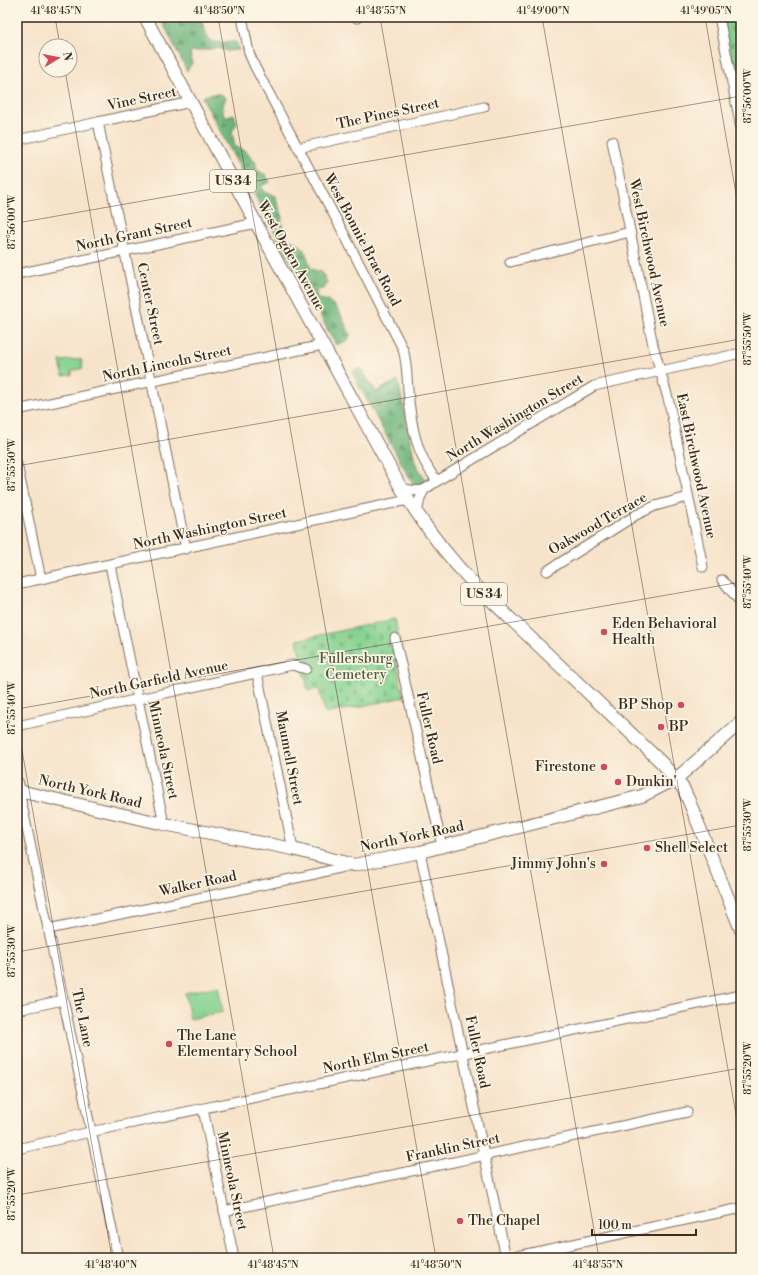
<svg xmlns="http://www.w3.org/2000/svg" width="758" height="1275" font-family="'Libre Bodoni',serif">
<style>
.green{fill:#85d290;stroke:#607e57}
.forest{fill:url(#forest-firs);stroke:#546f4c}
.cemetery{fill:url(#cemetery-stones);stroke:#607e57}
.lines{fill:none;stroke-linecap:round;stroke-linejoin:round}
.minor-casing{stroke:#7d6b5a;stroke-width:11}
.major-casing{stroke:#7d6b5a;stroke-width:14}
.minor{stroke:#fff;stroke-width:9}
.major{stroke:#fff;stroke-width:12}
.ticks{fill:none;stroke:#3b2a1e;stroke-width:1;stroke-opacity:0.45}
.poi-dot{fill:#d1495b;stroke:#fcf5e5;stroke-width:1.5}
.labels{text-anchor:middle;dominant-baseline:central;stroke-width:3.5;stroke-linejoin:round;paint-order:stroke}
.shield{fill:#fcf5e5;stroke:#75675a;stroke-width:1}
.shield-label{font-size:13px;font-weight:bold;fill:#3b2a1e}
.street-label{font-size:14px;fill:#3b2a1e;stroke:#fcf5e5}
.poi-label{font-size:14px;fill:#3b2a1e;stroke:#fcf5e5;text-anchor:start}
.park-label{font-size:14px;fill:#515c40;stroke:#fcf5e5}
.neatline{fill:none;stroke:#3b2a1e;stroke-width:1.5}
.ticks-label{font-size:10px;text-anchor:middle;fill:#3b2a1e}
</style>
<defs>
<pattern id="forest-firs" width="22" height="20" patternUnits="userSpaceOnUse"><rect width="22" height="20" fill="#6cb47a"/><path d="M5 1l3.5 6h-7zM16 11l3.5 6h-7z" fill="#5a9363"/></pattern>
<pattern id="cemetery-stones" width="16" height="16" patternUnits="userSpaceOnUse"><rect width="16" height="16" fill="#85d290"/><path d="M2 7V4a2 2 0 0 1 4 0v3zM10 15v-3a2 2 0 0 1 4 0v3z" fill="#74b47c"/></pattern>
</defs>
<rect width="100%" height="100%" fill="#fcf5e5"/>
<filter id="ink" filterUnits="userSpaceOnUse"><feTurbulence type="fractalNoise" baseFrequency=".025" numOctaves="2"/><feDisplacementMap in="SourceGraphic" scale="8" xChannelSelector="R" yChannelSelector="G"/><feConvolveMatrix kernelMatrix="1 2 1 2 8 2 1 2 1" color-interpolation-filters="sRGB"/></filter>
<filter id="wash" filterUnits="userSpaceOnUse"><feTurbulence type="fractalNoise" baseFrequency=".012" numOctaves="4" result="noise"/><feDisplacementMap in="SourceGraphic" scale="16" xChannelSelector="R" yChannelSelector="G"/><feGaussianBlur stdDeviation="0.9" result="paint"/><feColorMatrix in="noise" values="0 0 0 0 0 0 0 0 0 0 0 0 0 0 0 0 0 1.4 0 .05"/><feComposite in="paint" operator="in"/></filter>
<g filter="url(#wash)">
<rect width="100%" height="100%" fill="#f7e3ca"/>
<g class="green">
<polygon points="81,359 83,368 72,371 72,375 63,376 60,361"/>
<polygon points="218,986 223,1012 190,1019 185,993"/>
</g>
<g class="forest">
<polygon points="160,17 204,17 202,19 204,31 212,42 236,42 239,50 227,51 217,48 190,52 192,63 187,71"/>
<path d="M210 94H221L226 98 223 105 224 117 234 114 237 123 232 132 235 146 245 151 255 160 257 170 266 175 270 182 261 186 264 192 275 196 283 217 281 222 288 239C306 246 305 251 311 269L322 272 327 282 323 289 316 290 317 299C338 299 342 318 350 334L348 340 336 345 243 174 202 97Z"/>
<path d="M361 368 376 392 398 380 415 462 425 479 423 486C415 488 413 482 409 477L353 375V371Z"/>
</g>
<g class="cemetery">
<polygon points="723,17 741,17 741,64 733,65"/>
<polygon points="395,619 400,644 393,646 404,697 325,714 319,689 308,691 297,640"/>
</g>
</g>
<g filter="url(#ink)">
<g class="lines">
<g class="minor-casing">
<g id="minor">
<path d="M242 17 249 53 255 67 343 232 403 349C407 363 407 377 408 391 411 424 416 455 437 481"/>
<polyline points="357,17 357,18"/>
<polyline points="719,17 741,128"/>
<polyline points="98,122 191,102"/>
<polyline points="17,140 98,122 186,549"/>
<polyline points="612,141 653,345 669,402 703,567"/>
<polyline points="298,148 484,107"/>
<polyline points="510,262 630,232"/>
<polyline points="17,274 256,223"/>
<polyline points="17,410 323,345"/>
<polyline points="17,464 41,579"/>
<path d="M401 488C420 492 421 493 437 481L594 386 741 353"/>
<polyline points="417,513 420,498 424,490"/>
<polyline points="110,565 164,824"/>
<polyline points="547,571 636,515 655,506 688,497"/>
<polyline points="722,580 741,603"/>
<polyline points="17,584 408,500"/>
<polyline points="395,638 442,846"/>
<polyline points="257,673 293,849"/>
<polyline points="17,726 292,665 306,669"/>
<polyline points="19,791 118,1258"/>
<polyline points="420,852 506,1258"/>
<polyline points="48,929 315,874 352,865"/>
<polyline points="17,1010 63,1000"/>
<polyline points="203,1109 234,1258"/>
<polyline points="17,1149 90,1132 741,995"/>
<polyline points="224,1211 687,1112"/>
<polyline points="508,1258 741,1208"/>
</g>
</g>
<g class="major-casing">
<g id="major">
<path d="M145 17 256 223 401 488C422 523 446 555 475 585L662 763 683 788 689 801 741 930"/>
<polyline points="17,783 19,791 164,824 293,849 354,865 420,852 642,796 676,779 741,722"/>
</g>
</g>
<use href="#minor" class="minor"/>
<use href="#major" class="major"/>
</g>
</g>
<path class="ticks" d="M55 17 60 46M218 17 436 1258M380 17 599 1258M542 17 741 1143M705 17 741 222M65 70 274 1258M17 223 741 96M17 466 741 339M17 709 741 582M17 722 112 1258M17 952 741 825M17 1195 741 1068"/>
<g class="poi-dot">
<circle cx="604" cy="632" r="4"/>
<circle cx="681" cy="705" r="4"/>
<circle cx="661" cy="727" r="4"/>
<circle cx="604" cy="767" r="4"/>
<circle cx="618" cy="782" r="4"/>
<circle cx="647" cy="848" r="4"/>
<circle cx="604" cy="864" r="4"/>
<circle cx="169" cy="1044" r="4"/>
<circle cx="460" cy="1221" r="4"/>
</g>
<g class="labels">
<g class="shield">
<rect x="210" y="170" width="46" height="22" rx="3"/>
<rect x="461" y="583" width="46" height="22" rx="3"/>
</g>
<g class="shield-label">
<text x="233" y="181">US 34</text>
<text x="484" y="594">US 34</text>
</g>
<g class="street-label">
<text transform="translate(142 99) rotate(-12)">Vine Street</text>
<text transform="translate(388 114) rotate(-12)">The Pines Street</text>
<text transform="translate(134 235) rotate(-12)">North Grant Street</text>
<text transform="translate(362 240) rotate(62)">West Bonnie Brae Road</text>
<text transform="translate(649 253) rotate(78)">West Birchwood Avenue</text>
<text transform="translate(291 256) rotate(61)">West Ogden Avenue</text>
<text transform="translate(150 304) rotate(78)">Center Street</text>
<text transform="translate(167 364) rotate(-12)">North Lincoln Street</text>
<text transform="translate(515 418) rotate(-31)">North Washington Street</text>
<text transform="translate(696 466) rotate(78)">East Birchwood Avenue</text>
<text transform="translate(598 524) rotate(-30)">Oakwood Terrace</text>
<text transform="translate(210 529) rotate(-12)">North Washington Street</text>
<text transform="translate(159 680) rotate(-12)">North Garfield Avenue</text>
<text transform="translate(429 728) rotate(77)">Fuller Road</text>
<text transform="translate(163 750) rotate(78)">Minneola Street</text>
<text transform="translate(289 758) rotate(79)">Maumell Street</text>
<text transform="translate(90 792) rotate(13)">North York Road</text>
<text transform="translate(412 837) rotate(-12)">North York Road</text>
<text transform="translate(198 884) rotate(-12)">Walker Road</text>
<text transform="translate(82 1018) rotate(78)">The Lane</text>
<text transform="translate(477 1052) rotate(78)">Fuller Road</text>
<text transform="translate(376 1058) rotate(-12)">North Elm Street</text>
<text transform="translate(453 1148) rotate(-12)">Franklin Street</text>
<text transform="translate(232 1181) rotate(78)">Minneola Street</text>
</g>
<g class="poi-label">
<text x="612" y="624">Eden Behavioral<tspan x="612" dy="16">Health</tspan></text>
<text x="673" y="705" text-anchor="end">BP Shop</text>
<text x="669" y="727">BP</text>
<text x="596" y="767" text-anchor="end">Firestone</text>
<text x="626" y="782">Dunkin'</text>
<text x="655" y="848">Shell Select</text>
<text x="596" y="864" text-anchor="end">Jimmy John's</text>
<text x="177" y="1036">The Lane<tspan x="177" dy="16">Elementary School</tspan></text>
<text x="468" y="1221">The Chapel</text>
</g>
<g class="park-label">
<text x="356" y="659">Fullersburg<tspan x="356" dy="16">Cemetery</tspan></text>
</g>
</g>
<rect width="758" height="1275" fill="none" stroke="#fcf5e5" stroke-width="44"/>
<g transform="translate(58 58) rotate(80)"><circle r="19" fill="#fcf5e5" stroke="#afa495"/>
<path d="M0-3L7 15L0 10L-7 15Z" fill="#d1495b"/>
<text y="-6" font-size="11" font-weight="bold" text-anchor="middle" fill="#3b2a1e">N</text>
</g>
<path d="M592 1229v6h104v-6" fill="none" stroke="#3b2a1e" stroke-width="2"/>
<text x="598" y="1229" font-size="12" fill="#3b2a1e" stroke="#fcf5e5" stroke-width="3" paint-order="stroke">100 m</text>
<rect x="22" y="22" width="714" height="1231" class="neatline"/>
<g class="ticks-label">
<text x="56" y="14">41°48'45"N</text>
<text x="219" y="14">41°48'50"N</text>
<text x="381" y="14">41°48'55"N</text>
<text x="543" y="14">41°49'00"N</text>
<text x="706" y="14">41°49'05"N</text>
<text transform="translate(747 96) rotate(-90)" y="4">87°56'00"W</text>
<text transform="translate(11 222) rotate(-90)" y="4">87°56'00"W</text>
<text transform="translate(747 339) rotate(-90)" y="4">87°55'50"W</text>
<text transform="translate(11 465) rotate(-90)" y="4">87°55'50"W</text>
<text transform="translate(747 582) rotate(-90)" y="4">87°55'40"W</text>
<text transform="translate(11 708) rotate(-90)" y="4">87°55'40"W</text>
<text transform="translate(747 825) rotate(-90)" y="4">87°55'30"W</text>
<text transform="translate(11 951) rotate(-90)" y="4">87°55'30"W</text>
<text transform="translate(747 1068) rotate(-90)" y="4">87°55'20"W</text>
<text transform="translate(11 1194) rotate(-90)" y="4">87°55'20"W</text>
<text x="111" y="1268">41°48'40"N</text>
<text x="273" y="1268">41°48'45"N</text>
<text x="436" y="1268">41°48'50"N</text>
<text x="598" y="1268">41°48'55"N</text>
</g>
</svg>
